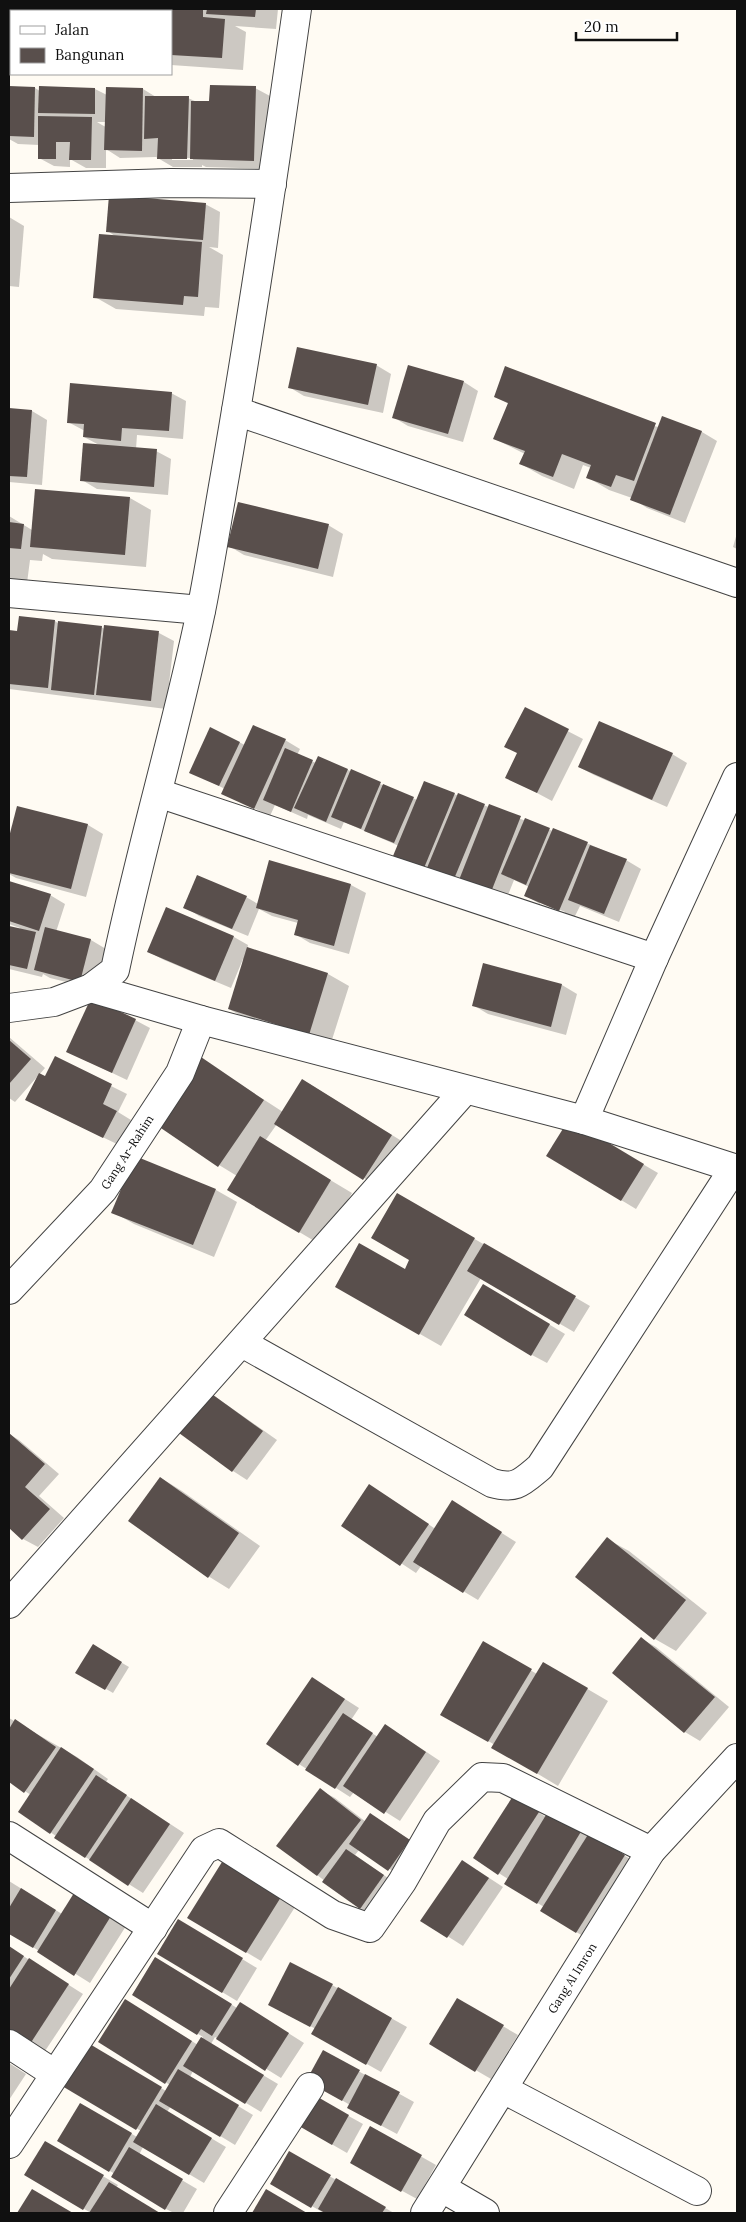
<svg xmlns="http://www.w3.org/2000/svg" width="746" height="2222" font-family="Lora,serif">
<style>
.shadow{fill:#0003;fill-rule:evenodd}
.building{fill:#594f4c}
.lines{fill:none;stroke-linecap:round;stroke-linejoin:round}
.minor-casing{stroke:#434343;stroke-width:30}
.minor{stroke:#fff;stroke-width:28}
.labels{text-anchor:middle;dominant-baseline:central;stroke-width:5;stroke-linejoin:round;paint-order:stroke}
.street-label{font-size:12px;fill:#101010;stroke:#fff}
</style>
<rect width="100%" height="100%" fill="#fffbf3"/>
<g class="shadow">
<polygon points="95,9 278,9 276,29 235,26 246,32 243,70 171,65 171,11 95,11"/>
<path d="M9 87 35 88 40 91V88L95 89 107 95 143 89 156 97 188 98 197 102H211L255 88 270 96 268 169 206 167 202 165V167H173L156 157 120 158 106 149V168H86L70 159V167L54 166 39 158V145L18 144 9 139ZM97 122H106V127L102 125ZM172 158H193V160H172Z"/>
<polygon points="205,204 220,212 218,248 209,247 223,255 219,308 205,307 204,316 116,309 95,297 116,237 108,231"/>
<polygon points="9,217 24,226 19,287 9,286"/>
<polygon points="376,365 391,374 383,413 304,396 289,387"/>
<polygon points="464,382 478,391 463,442 408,426 393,417"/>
<polygon points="171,393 186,401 183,439 137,435 136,449 156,451 171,459 168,495 97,489 82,480 101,446 84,437 85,431 68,422"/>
<polygon points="495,397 659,427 663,417 702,432 717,441 685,523 647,508 632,498 609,490 587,477 591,468 583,465 574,489 542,476 521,464 525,454 495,439 509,404"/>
<polygon points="9,409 32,411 47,420 42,485 9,482"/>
<polygon points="130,498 151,510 146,567 52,559 43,554 42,561 30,560 27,583 9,581 9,516 32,530"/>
<polygon points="328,525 343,534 333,577 244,555 229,546"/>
<polygon points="737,533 737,549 733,547"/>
<polygon points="55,621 59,624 101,627 105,629 106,627 159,633 174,641 166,709 9,689 9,631 18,632"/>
<polygon points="525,709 583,739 552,801 507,777 519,753"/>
<polygon points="211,729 245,745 285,740 300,749 297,755 316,763 318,757 417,800 454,794 553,831 554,829 626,860 641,869 619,922 580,906 574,918 564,914 565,912 540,901 540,904 526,896 529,887 514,880 506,900 410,864 395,855 399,846 344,822 341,829 308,815 307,819 275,805 270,816 223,793 225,789 191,772"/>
<polygon points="672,754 687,763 667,807 594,775 579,767"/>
<polygon points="17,808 88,825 103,834 86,897 16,878 9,874 9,842"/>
<polygon points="270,862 351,885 366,893 349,954 310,943 295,934 298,923 272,916 259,909 248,936 199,916 185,907 246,897 258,904"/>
<polygon points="9,882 50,895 65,904 56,932 91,940 106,949 95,989 50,978 43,974 42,977 9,969 9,927 19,930 20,928 9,924"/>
<polygon points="234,937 248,945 247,949 328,974 349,986 330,1046 250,1021 229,1009 244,960 243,959 231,988 164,960 149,952"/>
<polygon points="562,985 577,994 566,1035 488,1014 473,1005"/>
<polygon points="135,1020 150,1028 127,1080 68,1052"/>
<polygon points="9,1037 45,1068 39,1075 45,1078 55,1058 127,1094 118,1112 131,1120 119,1145 42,1108 37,1077 15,1102 9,1098"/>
<polygon points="201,1059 283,1112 303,1080 413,1148 385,1191 277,1124 265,1141 352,1193 321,1245 229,1190 237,1176 219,1165"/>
<polygon points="569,1121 658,1173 636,1209 548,1156"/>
<polygon points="216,1190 237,1202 214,1257 134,1224 113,1212"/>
<polygon points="397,1194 590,1306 574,1332 481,1278 441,1346 336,1286 405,1271 411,1259"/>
<polygon points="499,1294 565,1334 547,1363 532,1355"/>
<polygon points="210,1393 277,1440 247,1480 233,1471"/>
<polygon points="9,1434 19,1440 59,1474 39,1496 64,1518 38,1547 23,1539 9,1526"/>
<polygon points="161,1478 182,1491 260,1546 229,1589 208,1576"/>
<polygon points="385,1495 434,1528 467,1511 516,1542 478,1600 421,1566 416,1573 343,1525"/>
<polygon points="607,1539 629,1551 707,1613 676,1651 655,1639"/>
<polygon points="642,1639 656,1647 729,1707 700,1741 685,1732 613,1673"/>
<polygon points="483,1643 537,1674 543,1663 608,1701 558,1786 493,1747 495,1745 442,1714"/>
<polygon points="93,1646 129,1667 113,1693 77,1672"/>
<polygon points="312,1678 359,1708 351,1720 378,1737 401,1735 440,1761 400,1821 354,1792 350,1797 336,1788 268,1744"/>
<polygon points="9,1718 77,1757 108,1779 106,1782 184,1833 143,1893 55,1838 56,1836 20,1812 31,1795 9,1781"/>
<polygon points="320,1790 335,1798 366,1822 371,1815 424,1849 404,1878 359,1850 355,1855 398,1885 375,1917 360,1908 278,1845"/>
<polygon points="528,1806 546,1817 549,1812 639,1864 591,1941 542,1911 544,1907 505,1883 508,1879 475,1858"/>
<polygon points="223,1863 295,1907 261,1961 246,1952"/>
<polygon points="477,1870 503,1887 463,1946 422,1920"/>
<polygon points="9,1881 62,1914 74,1895 126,1926 90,1983 9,1932"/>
<polygon points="193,1929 257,1968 237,2001 222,1992"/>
<polygon points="9,1947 83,1994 45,2051 9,2029"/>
<polygon points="170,1967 237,2008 255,2012 304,2043 281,2078 215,2037 211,2044 278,2084 261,2112 193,2071 190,2077 253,2115 235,2145 171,2106 167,2112 226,2147 204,2183 143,2147 139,2155 197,2189 183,2213 174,2213 166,2209 113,2177 115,2174 59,2141 81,2104 137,2137 141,2131 64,2085 104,2053 166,2091 170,2085 100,2041 141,2009 198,2045 203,2037 134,1994"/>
<polygon points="332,1985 407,2027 381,2072 328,2042 316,2029 284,2013"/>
<polygon points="458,2000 518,2035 491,2079 431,2044"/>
<polygon points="324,2052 414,2102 397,2134 363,2116 350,2105 308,2080"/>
<polygon points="9,2063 26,2074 9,2100"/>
<polygon points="309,2094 363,2124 347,2153 293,2122"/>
<polygon points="371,2128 436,2165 417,2199 351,2163"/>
<polygon points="45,2142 118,2185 116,2188 158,2213 91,2213 26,2174"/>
<polygon points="289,2153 394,2213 324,2213 271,2183"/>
<polygon points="32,2191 71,2213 19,2213"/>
<polygon points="267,2191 305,2213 253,2213"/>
</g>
<g class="building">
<polygon points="94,9 203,9 203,17 225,19 222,58 171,55 171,11 94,11"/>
<polygon points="207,9 256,9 255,17 206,14"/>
<polygon points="210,85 256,86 254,161 190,159 191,101 209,101"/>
<polygon points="9,86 35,87 34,137 9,136"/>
<polygon points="39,86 95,88 95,114 38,113"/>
<polygon points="106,87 143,88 142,151 104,150"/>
<polygon points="145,96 189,96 187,159 157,159 158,138 144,139"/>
<polygon points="38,116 92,117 91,160 69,160 70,142 56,142 56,159 38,159"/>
<polygon points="109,195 206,203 203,240 106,232"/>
<polygon points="99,234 202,242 198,297 184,296 183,305 93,298"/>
<polygon points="297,347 377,364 368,405 288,388"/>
<polygon points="408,365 464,381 448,434 392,418"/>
<polygon points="505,366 656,423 634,481 616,475 611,487 586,478 591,465 562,454 553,477 519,464 525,451 493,439 508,403 494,397"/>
<polygon points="70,383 172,392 169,431 122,428 121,441 83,437 84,424 67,423"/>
<polygon points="9,408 32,410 27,477 9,476"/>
<polygon points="662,416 702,431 670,515 630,500"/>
<polygon points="83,443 157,449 154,487 80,481"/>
<polygon points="35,489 130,497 125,555 30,547"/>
<polygon points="238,502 329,524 318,569 227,547"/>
<polygon points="9,522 24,524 21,549 9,548"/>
<polygon points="19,616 55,620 48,688 9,684 9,630 17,631"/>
<polygon points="58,621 102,626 94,695 51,690"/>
<polygon points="104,625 159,631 151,701 96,695"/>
<polygon points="525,707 569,729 537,793 505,778 517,753 504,747"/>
<polygon points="599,721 673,753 652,800 578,767"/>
<polygon points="253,725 286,739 254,809 221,794"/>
<polygon points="210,727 240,742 219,786 189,773"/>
<polygon points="285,748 313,760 291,812 263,800"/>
<polygon points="318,756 348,769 326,822 294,808"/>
<polygon points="351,769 381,782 361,829 331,817"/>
<polygon points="424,781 455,793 424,868 393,856"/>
<polygon points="383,784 414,797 394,843 364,831"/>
<polygon points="458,793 485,804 454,879 427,868"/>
<polygon points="489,804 521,816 491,892 459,880"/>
<polygon points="17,806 88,824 71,889 9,873 9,837"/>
<polygon points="525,818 550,828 526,885 501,874"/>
<polygon points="553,828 588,842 559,911 524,896"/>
<polygon points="590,845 627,859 604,914 568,900"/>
<polygon points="269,860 351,884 334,946 294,935 298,920 256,908"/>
<polygon points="197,875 247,896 232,929 183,908"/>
<polygon points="9,881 51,894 39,931 9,921"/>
<polygon points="166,907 234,936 215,981 147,952"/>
<polygon points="9,926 36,932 27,969 9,965"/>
<polygon points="45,927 91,939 80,982 34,970"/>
<polygon points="247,947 328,973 309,1035 228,1009"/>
<polygon points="483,963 562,984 551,1027 472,1006"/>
<polygon points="91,998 136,1019 112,1073 66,1052"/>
<polygon points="9,1040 31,1059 9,1084"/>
<polygon points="55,1056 112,1084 103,1104 117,1111 103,1138 25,1100 39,1073 45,1076"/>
<polygon points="201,1057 264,1100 218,1167 155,1124"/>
<polygon points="302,1079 392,1135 363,1180 274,1124"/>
<polygon points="569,1119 644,1164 621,1201 546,1156"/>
<polygon points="260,1136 331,1180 299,1233 227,1190"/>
<polygon points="135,1156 216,1189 193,1245 111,1213"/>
<polygon points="397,1193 475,1238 419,1335 335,1287 359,1243 405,1269 409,1260 371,1238"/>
<polygon points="484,1243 576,1296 559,1325 467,1271"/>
<polygon points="483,1284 550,1324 531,1356 464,1315"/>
<polygon points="209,1392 263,1431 232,1472 179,1433"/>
<polygon points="9,1433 45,1464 25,1487 50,1509 22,1540 9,1528"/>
<polygon points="160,1477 239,1533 208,1578 128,1521"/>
<polygon points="369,1484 429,1524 400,1566 341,1526"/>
<polygon points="452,1500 502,1532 463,1593 413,1562"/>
<polygon points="607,1537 686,1600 654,1640 575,1577"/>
<polygon points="641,1637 715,1697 684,1733 612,1673"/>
<polygon points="483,1641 532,1669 488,1742 440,1715"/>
<polygon points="93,1644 122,1662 105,1690 75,1673"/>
<polygon points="543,1662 588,1688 537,1774 491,1748"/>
<polygon points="312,1677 345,1699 298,1766 266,1744"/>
<polygon points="343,1713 373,1733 335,1789 305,1770"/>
<polygon points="15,1719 56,1747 24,1793 9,1782 9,1729"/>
<polygon points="385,1724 426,1752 384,1814 343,1786"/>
<polygon points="61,1747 94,1769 50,1834 18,1812"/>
<polygon points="96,1775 127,1795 85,1858 54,1838"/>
<polygon points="320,1788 361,1820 317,1876 276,1846"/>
<polygon points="513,1796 539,1812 498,1875 473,1858"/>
<polygon points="131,1798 170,1824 128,1886 89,1860"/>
<polygon points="549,1810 582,1830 537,1904 504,1884"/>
<polygon points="370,1813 410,1840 388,1871 349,1844"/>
<polygon points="589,1833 625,1855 576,1933 540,1911"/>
<polygon points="346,1849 384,1875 360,1909 322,1882"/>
<polygon points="462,1860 489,1878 447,1938 420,1921"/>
<polygon points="222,1862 281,1897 246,1953 187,1918"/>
<polygon points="21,1888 56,1910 33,1948 9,1934 9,1908"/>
<polygon points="74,1893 111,1916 74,1976 37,1952"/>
<polygon points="178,1919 243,1958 222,1993 157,1954"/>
<polygon points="9,1946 24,1956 9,1979"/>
<polygon points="155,1957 232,2004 212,2036 201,2029 197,2035 132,1995"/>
<polygon points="29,1958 69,1984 30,2044 9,2030 9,1989"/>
<polygon points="290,1962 333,1984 310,2027 268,2005"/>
<polygon points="338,1987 392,2018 366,2065 311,2034"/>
<polygon points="457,1998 504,2025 475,2072 429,2044"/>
<polygon points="125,1999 192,2041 165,2084 98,2042"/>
<polygon points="240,2002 289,2033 265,2071 216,2039"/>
<polygon points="201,2037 264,2075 245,2104 183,2066"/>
<polygon points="88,2043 162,2087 136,2130 62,2086"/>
<polygon points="323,2050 360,2070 342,2101 306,2081"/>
<polygon points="178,2069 239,2105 220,2137 159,2101"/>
<polygon points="365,2074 400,2092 381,2126 347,2108"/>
<polygon points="309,2092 349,2115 332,2145 292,2122"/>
<polygon points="80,2103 132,2133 109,2172 57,2141"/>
<polygon points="156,2104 212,2138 189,2175 133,2142"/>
<polygon points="370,2126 422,2155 401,2192 350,2163"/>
<polygon points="45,2141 104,2175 83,2210 24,2175"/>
<polygon points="129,2147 183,2179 165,2210 111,2177"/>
<polygon points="289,2151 331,2175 311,2208 270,2184"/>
<polygon points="336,2178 386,2207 382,2213 325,2213 318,2209"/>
<polygon points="109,2182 160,2213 89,2213"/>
<polygon points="32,2189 73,2213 17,2213"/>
<polygon points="266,2189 307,2213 252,2213"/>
</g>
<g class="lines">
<g class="minor-casing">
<g id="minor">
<polyline points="9,188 171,183 272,184"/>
<polyline points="236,411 737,583"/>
<polyline points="9,593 201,610"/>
<polyline points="158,793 654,958"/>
<polyline points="91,988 201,1020 584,1120 737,1169"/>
<path d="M9 1008 54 1002 91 988 115 970C140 849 176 731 201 611 210 566 217 520 225 475 252 320 275 165 297 9"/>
<polyline points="584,1120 654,958 737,777"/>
<polyline points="9,1290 103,1190 180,1073 201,1020"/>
<path d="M242 1343 492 1483C516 1490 522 1482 540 1467L734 1168"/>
<polyline points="9,1604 465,1090"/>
<polyline points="9,1836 153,1928"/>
<polyline points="9,2044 55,2074"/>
<polyline points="503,2089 697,2191"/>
<polyline points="9,2144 204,1850 219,1843 333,1915 370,1928 402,1882 437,1821 482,1777 503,1778 651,1851"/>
<polyline points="442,2188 485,2213"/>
<polyline points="228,2213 310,2087"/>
<polyline points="425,2213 651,1851 737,1758"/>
</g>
</g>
<use href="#minor" class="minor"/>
</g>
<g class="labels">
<g class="street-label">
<text transform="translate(127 1152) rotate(-57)">Gang Ar-Rahim</text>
<text transform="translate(572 1978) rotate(-58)">Gang Al Imron</text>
</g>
</g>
<rect width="746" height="2222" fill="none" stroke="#101010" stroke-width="20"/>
<rect x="10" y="10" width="162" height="65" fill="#ffffff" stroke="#9f9f9f"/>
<rect x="20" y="26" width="25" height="8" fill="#ffffff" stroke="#9f9f9f"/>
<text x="55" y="35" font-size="15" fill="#101010">Jalan</text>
<rect x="20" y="48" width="25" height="15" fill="#594f4c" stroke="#9f9f9f"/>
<text x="55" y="60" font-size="15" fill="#101010">Bangunan</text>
<path d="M576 32v8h101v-8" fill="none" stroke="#101010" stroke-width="2.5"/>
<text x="584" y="32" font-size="15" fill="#101010" stroke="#ffffff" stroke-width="4" paint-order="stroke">20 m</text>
</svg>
